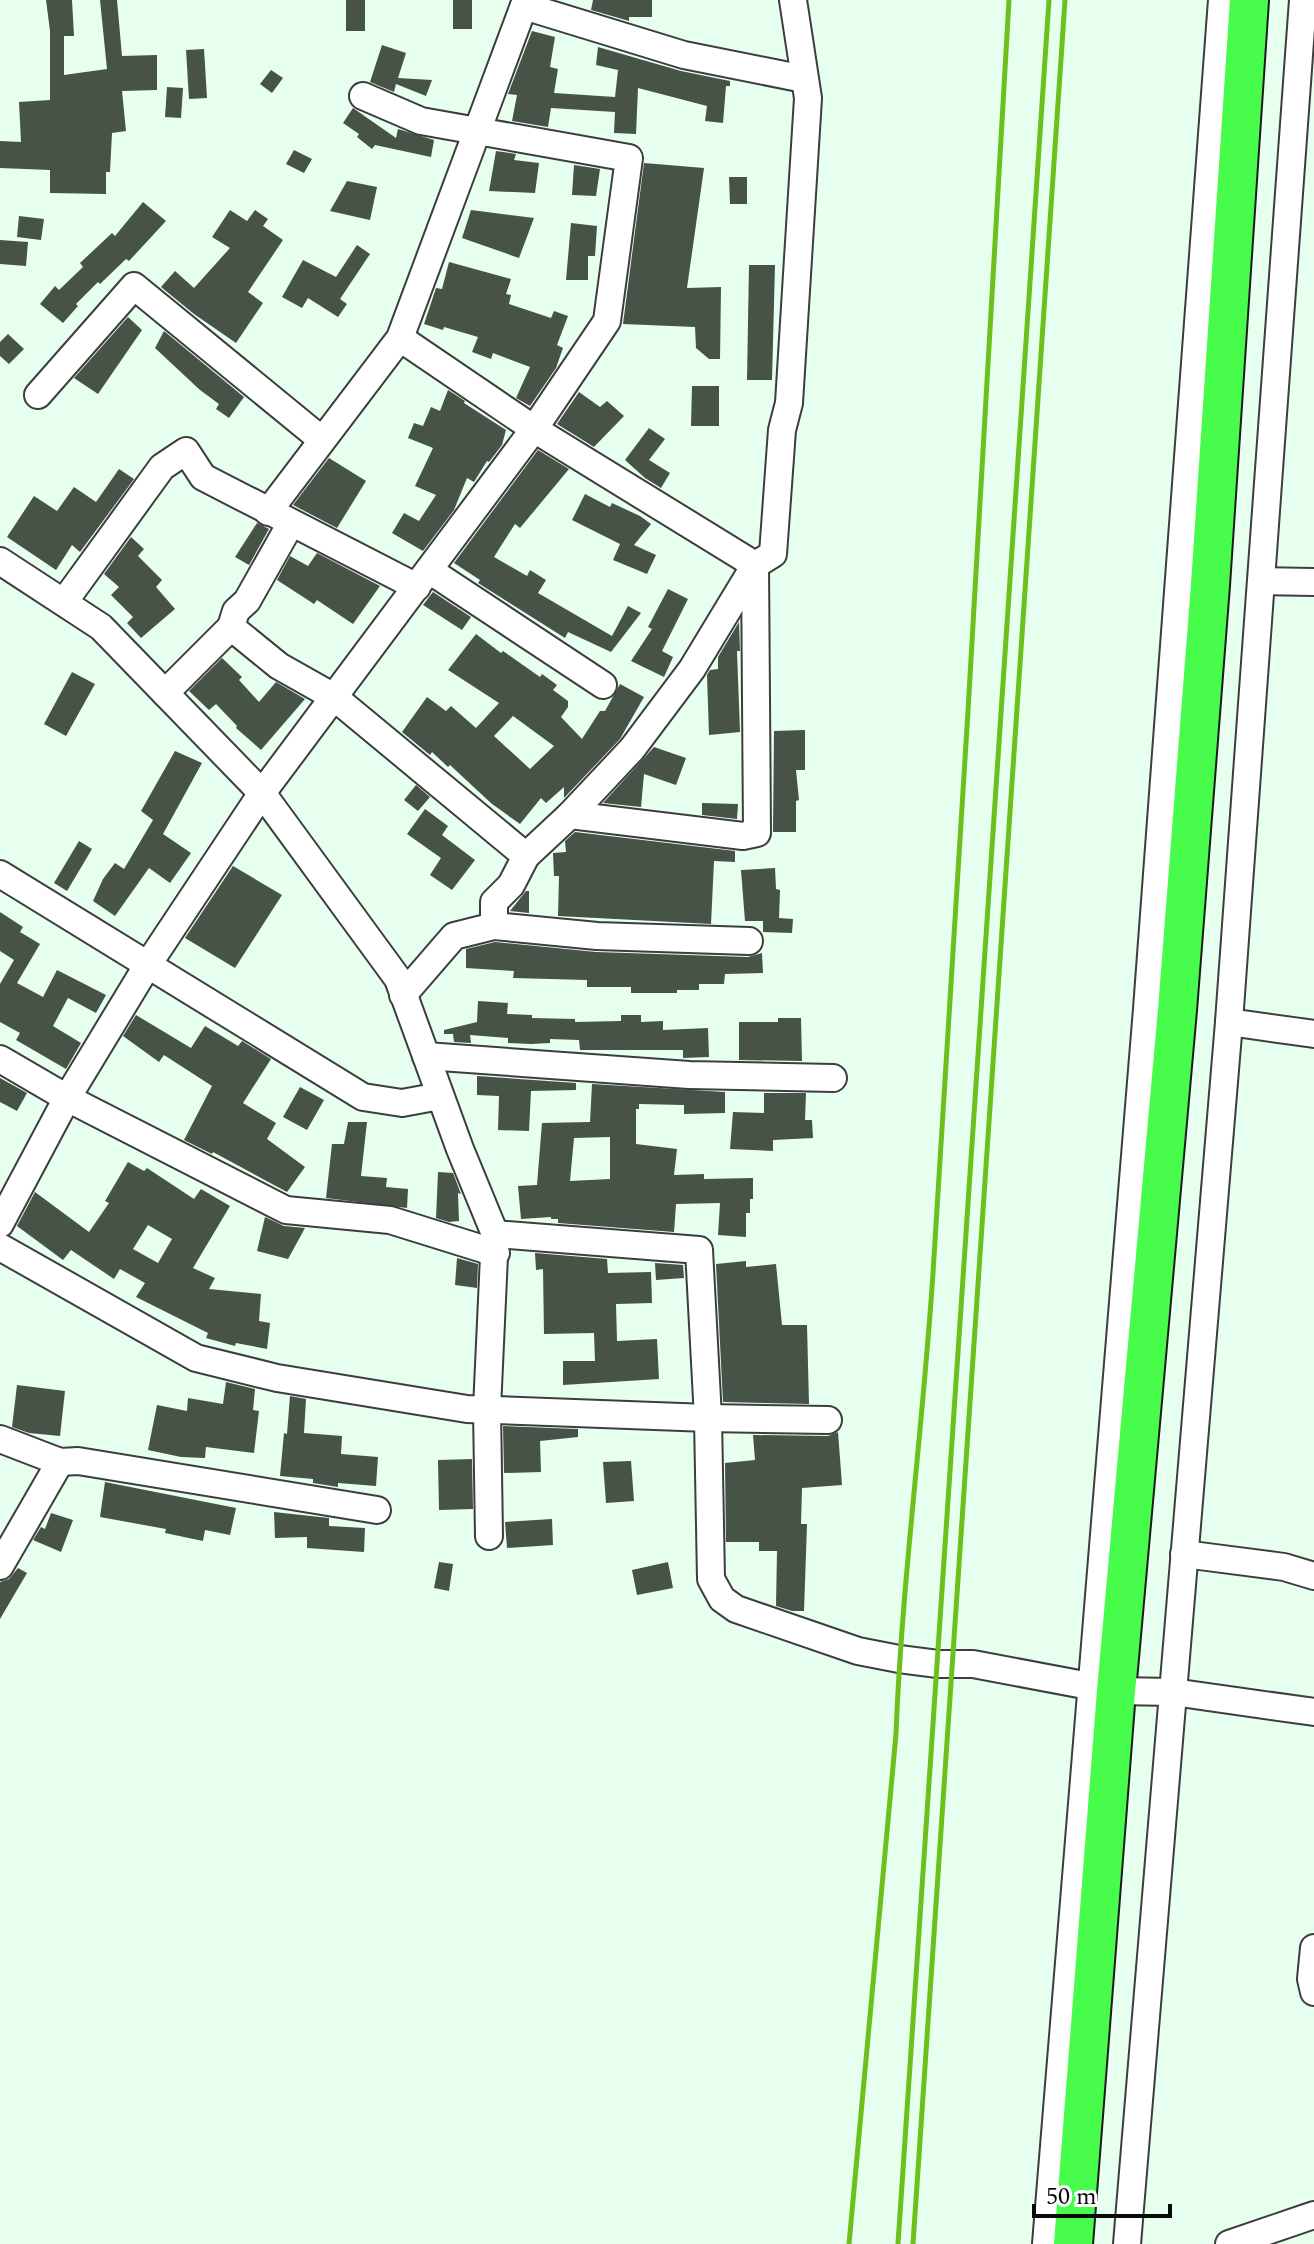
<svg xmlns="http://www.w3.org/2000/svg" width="1314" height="2244" font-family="Spectral,serif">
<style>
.building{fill:#465346;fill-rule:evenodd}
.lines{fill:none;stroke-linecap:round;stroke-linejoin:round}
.minor-casing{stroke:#3d3d3d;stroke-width:30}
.highway-casing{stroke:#1b1b1b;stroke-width:42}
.minor{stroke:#fff;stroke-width:26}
.highway{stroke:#47fc4b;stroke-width:38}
.rail{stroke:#6cbf1d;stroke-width:5}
</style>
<rect width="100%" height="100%" fill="#e6ffef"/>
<g class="building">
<polygon points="46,0 72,0 74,36 64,36 64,75 107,69 100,0 117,0 122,56 157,55 157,90 122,91 126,131 112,133 110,172 106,172 106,194 50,193 50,170 0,168 0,141 21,142 19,102 50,100 50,31"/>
<rect x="346" y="0" width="19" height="31"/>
<rect x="453" y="0" width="19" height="29"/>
<polygon points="593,0 652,0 652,17 629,17 629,21 591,10"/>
<polygon points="532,31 555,37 550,67 558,69 554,93 615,97 618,70 596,65 598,47 681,71 730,81 730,86 726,86 723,123 705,121 707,106 638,88 636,134 614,133 615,112 551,108 548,127 512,121 517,95 508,94"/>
<polygon points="382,45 406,53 398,78 432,80 426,96 396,84 394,92 370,82"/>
<polygon points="204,49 207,98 189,99 186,50"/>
<polygon points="271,70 283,78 272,93 260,84"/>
<polygon points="167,87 183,88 181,118 165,117"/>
<polygon points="353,108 396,138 398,129 434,140 431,157 375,145 372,149 357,137 359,134 343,123"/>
<polygon points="294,150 312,159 304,173 286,164"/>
<polygon points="496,151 516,154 514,160 539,163 535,193 489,191"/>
<polygon points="644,163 704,168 687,288 721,287 720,359 709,359 696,348 695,327 623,324"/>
<polygon points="574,165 600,169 596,196 572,195"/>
<polygon points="729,177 747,177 747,204 730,204"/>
<polygon points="347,181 377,187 370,220 330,211"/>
<polygon points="143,202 166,221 129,261 126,259 100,284 98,282 76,304 78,306 63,323 40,304 55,286 59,290 83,267 80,263 112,233 115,236"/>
<polygon points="230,210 247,221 255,210 268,219 263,226 283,240 248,292 263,303 236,343 194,314 161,287 175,271 194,288 230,248 212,237"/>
<polygon points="471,210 534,218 519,258 462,238"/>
<polygon points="19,216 44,219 41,240 17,237"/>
<polygon points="571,223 597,226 595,256 588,256 588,280 566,280"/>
<polygon points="0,240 28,242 26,266 0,264"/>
<polygon points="357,245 370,254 340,299 347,304 338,317 308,298 302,308 282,297 303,260 336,277"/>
<polygon points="449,262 511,279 506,294 511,295 509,304 551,318 554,311 568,316 557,345 563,348 556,368 530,406 516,398 530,367 493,353 491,359 472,352 478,337 444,327 443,330 424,324 436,288 442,289"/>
<polygon points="749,265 775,265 772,380 747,380"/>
<polygon points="128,317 142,330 98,394 74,378"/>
<polygon points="164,331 244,397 229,418 216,409 219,404 200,390 155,348"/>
<polygon points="8,334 24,349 9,364 0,356 0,342"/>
<polygon points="692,386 719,386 719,426 691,426"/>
<polygon points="448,390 465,401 464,403 506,430 502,445 489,462 487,461 474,482 467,478 454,510 423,551 392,533 404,513 419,521 436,495 415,486 433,448 408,438 414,423 423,426 431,407 440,411"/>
<polygon points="579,392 600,407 607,401 624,416 594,447 557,424"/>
<polygon points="649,428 665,439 649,460 670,473 661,488 645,478 625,460"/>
<polygon points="538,450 569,469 520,528 515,524 494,557 527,576 530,570 546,580 538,593 612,636 628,606 641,613 611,652 568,632 565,638 478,583 480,580 454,563"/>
<polygon points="329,458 366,481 337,528 293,505"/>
<polygon points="119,469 134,479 80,552 72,545 56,570 7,537 34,496 57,511 74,487 96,502"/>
<polygon points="585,494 610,507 612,503 640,516 651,524 634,545 656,555 647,574 613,560 620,544 572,520"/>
<polygon points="257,523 269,529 249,565 235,557"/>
<polygon points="131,537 144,549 138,556 162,580 156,587 175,609 141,638 127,623 133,617 111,595 119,587 104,574"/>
<polygon points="317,553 380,586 353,624 317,600 314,604 277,580 290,556 308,566"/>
<polygon points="668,589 688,599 662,651 673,657 664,677 631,661 652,629 648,627"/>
<polygon points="433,592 471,617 462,630 423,605"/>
<polygon points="739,622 740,651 737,651 740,732 709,735 707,675 710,670 718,669 718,657"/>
<path d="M476 634 501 653 503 651 540 677 542 674 557 685 553 690 568 701V707L561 717 582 739 600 711H605L620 684 644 697 620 739 564 798V787L546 803 541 798 520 824 492 804 450 765 448 767 432 752 430 755 402 732 427 697 446 711 451 706 476 728 499 703 448 670ZM513 716 554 746 530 769 494 736Z"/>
<polygon points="222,658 242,677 239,680 259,702 276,682 305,699 261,750 236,728 237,726 216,704 209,710 189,691"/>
<polygon points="72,672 95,684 66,736 44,724"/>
<polygon points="805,730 805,770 796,770 799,800 796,801 796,832 773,832 774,731"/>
<polygon points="654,747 686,758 676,785 644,774 641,807 603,803"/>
<polygon points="175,751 202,763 163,834 191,853 170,883 149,868 115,916 93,901 103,879 115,863 124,869 153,820 141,811"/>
<polygon points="416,785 430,797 418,811 404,800"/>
<polygon points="702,803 738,804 737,819 702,815"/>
<polygon points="425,809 448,826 442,835 475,860 452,890 430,875 441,858 407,834"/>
<polygon points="575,832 735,851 735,862 714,861 711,924 558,916 559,876 554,876 553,853 566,852 565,841"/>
<polygon points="79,841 92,849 67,891 54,883"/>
<polygon points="233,866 282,895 235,968 185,938"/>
<polygon points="775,868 776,889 780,890 779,918 793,919 792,933 763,932 763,921 745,921 741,870"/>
<polygon points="526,891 529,891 529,913 510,911"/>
<polygon points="0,912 23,927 20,932 40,944 17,983 43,997 57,970 106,995 96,1013 68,998 53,1026 81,1043 66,1069 16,1040 20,1033 0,1022 0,984 14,960 0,951"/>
<polygon points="495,942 596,952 748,957 762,953 763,973 725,974 724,984 699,984 699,990 677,990 677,993 631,993 631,987 587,987 587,980 513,978 514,971 466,968 466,949"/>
<polygon points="478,1001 508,1003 507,1014 532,1015 532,1018 575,1019 575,1022 621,1021 621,1015 641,1015 641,1022 663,1021 663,1030 708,1028 709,1057 683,1058 683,1050 580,1050 579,1040 550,1039 550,1043 531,1044 508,1043 508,1038 470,1035 471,1043 454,1042 453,1034 444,1034 444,1030 477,1022"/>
<polygon points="136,1015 191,1048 205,1026 238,1046 242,1041 271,1059 243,1103 276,1123 267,1139 305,1167 287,1192 213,1152 212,1154 184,1140 212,1086 164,1055 159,1062 123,1036"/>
<polygon points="778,1018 801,1018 802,1061 739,1060 739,1022 778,1022"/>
<polygon points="477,1076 576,1083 576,1090 531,1091 529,1131 498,1130 499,1096 477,1095"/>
<polygon points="0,1078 27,1093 17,1111 0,1102"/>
<path d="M592 1084 725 1092V1113L684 1114V1105L639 1104V1109H636V1144L677 1149 674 1175 704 1174V1179L753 1178V1199H750V1213H746V1237L718 1235 720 1203 676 1204 674 1232 558 1223V1219H551V1217L521 1219 518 1186 537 1185 542 1123 590 1122ZM610 1137V1179L570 1181 574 1138Z"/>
<polygon points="300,1087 324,1100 307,1130 283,1117"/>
<polygon points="764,1093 806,1093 805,1120 812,1120 813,1138 773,1140 773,1151 730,1149 733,1112 764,1113"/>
<polygon points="348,1122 367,1122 361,1176 387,1178 386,1187 408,1189 407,1208 326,1198 332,1144 344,1144"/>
<path d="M128 1162 144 1171 147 1168 194 1199 201 1189 230 1206 193 1268 215 1278 209 1289 261 1294 259 1321 270 1323 267 1349 236 1343 235 1346 206 1338 208 1333 136 1297 145 1283 120 1269 114 1279 71 1250 63 1260 17 1226 35 1192 89 1232 109 1203 105 1201ZM148 1225 172 1239 158 1263 133 1249Z"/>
<polygon points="438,1172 453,1173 461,1194 458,1193 459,1221 449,1222 436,1218"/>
<polygon points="265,1217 284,1226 305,1228 288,1259 257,1251"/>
<polygon points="535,1253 607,1259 608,1273 651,1272 652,1303 616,1304 617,1341 657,1339 659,1379 563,1385 563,1361 595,1361 594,1333 544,1334 543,1269 536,1270"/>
<polygon points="457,1258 478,1264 477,1288 455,1285"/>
<polygon points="746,1261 746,1267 776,1264 782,1325 807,1325 809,1404 723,1402 716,1264"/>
<polygon points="655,1263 683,1265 684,1278 656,1280"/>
<polygon points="226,1382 255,1389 253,1410 259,1411 254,1453 206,1447 205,1458 181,1457 148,1450 157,1405 187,1411 188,1398 223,1404"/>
<polygon points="17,1385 65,1391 60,1436 29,1433 12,1427"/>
<polygon points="290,1396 306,1399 304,1433 342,1436 341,1454 378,1457 376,1486 338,1483 338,1487 313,1483 313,1479 280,1476 284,1433 287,1434"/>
<polygon points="503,1426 578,1429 578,1437 540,1441 541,1472 504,1473"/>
<polygon points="838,1432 842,1485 802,1488 801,1524 807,1524 804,1611 792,1611 776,1606 777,1551 759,1551 759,1542 726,1542 725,1463 755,1460 753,1435 828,1436"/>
<polygon points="472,1459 473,1509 439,1510 438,1460"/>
<polygon points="631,1461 634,1501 606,1503 603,1462"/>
<polygon points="105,1482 236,1508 230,1535 205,1530 203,1541 165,1533 166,1529 100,1517"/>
<polygon points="274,1512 329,1518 329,1526 365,1528 364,1552 307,1548 307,1537 275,1538"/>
<polygon points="51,1513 73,1520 61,1552 33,1540 41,1527 45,1529"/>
<polygon points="552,1519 553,1545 507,1548 505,1522"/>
<polygon points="439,1562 453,1564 449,1591 434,1588"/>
<polygon points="668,1562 673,1588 637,1595 632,1570"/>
<polygon points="18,1568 27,1573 0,1619 0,1582 9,1579"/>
</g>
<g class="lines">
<g class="minor-casing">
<g id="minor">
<polyline points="524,6 684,55 804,79"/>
<polyline points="400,338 534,429 755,565 757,833 743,836 570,815"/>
<polyline points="38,395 134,286 322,440"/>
<polyline points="268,512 400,338 526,0"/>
<polyline points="0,561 101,627 262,793 398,979 460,1149 495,1234 487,1409 489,1536"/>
<polyline points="429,570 603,685"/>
<polyline points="1262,581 1314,582"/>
<polyline points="64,602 162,467 186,451 203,477 417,587"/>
<polyline points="231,627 279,666 334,697 526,856"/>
<polyline points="165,693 231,627 236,611 247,601 291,523"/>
<polyline points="0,874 363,1097 402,1103 440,1096"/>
<polyline points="494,926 494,902 511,885 526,856 570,815 632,749 692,669 755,565 773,554 782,430 789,403 808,98 793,0"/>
<polyline points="403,995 454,936 494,926 597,936 749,941"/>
<polyline points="1229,1022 1314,1034"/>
<polyline points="426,1056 689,1075 833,1078"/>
<polyline points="0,1059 67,1098 286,1210 390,1220 496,1253"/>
<polyline points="0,1224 67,1098 147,966 262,793 534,429 607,321 629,158 421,121 363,96"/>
<polyline points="495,1234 699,1250 708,1418 711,1579 722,1599 736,1609 858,1651 899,1659 938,1664 973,1664 1116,1691 1173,1692 1314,1712"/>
<polyline points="0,1247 196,1358 277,1378 467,1409 708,1418 828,1420"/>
<polyline points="0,1439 60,1462 78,1461 377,1510"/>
<polyline points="1184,1554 1284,1567 1314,1576"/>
<polyline points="0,1566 60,1462"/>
<polyline points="1314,1948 1311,1979 1314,1992"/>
<polyline points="1046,2244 1147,1009 1222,0"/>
<polyline points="1127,2244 1229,1022 1303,0"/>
<polyline points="1229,2244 1314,2215"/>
</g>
</g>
<g class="highway-casing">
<polyline id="highway" points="1073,2244 1116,1691 1177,1010 1210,585 1249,0"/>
</g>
<use href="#minor" class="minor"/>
<use href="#highway" class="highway"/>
<g class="rail">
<path d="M849 2244 896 1734C902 1580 923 1427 933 1273 960 849 986 424 1009 0"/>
<polyline points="898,2244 1049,0"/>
<polyline points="913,2244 1065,0"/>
</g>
</g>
<path d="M1034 2204v12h136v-12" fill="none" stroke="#0a0a0a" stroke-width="4"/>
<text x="1046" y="2204" font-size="24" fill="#0a0a0a" stroke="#ffffff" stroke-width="6" paint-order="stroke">50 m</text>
</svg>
